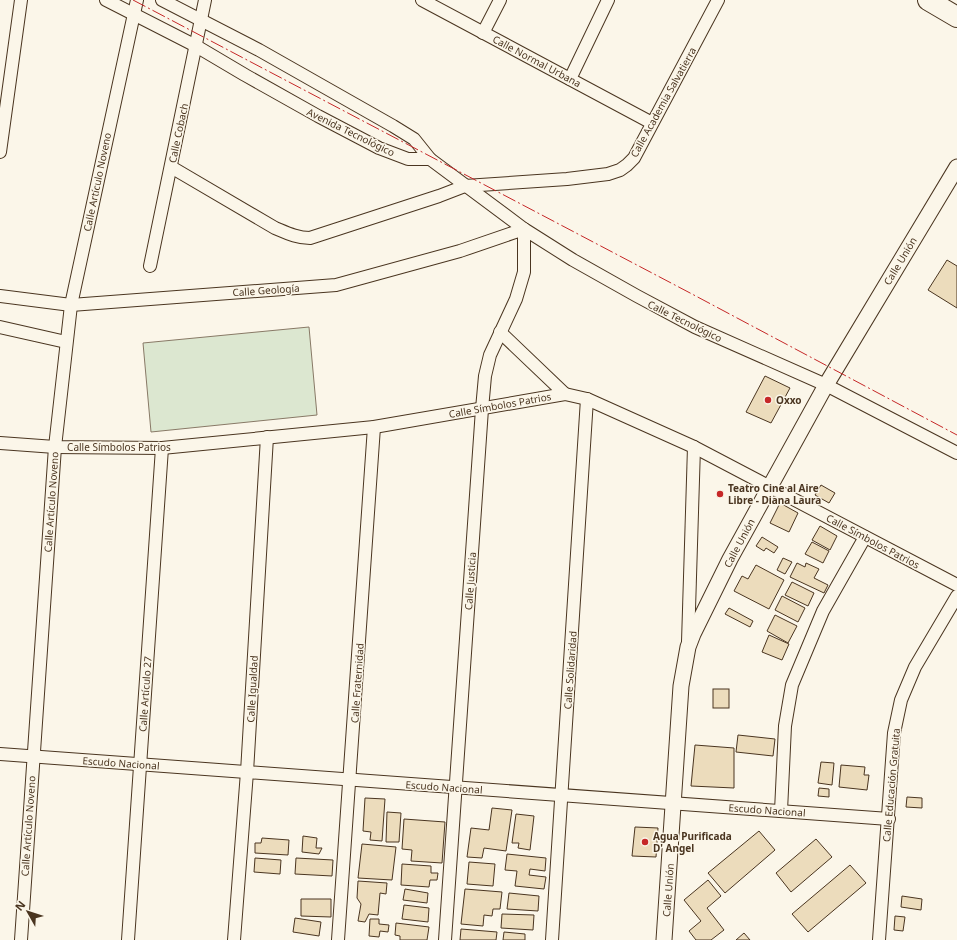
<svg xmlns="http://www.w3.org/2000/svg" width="957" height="940" font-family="'Noto Sans',sans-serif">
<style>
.green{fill:#dce7d0;stroke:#887966}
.building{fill:#ecdcbc;stroke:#4a3520}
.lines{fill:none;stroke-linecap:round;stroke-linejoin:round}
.minor-casing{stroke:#4a3520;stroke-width:14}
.tertiary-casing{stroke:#4a3520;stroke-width:17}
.trunk-casing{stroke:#4a3520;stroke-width:22}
.minor{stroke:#fbf6e9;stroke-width:12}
.tertiary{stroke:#fbf6e9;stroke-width:15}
.trunk{stroke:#fbf6e9;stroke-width:20}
.power{stroke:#c62828;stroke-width:1;stroke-dasharray:14 3 2 3;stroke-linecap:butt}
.poi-dot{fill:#c62828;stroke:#fbf6e9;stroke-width:1.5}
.labels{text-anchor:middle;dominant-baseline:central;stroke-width:3;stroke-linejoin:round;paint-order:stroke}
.street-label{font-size:10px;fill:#4a3520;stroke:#fbf6e9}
.poi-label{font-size:10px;font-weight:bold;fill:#4a3520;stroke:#fbf6e9;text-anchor:start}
</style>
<rect width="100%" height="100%" fill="#fbf6e9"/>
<polygon class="green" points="309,327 317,415 151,432 143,343"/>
<g class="building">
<polygon points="947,260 957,266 957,308 928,290"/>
<polygon points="765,376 790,388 771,423 746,412"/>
<polygon points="821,485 835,493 829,503 815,495"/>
<polygon points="780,503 798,513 789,532 770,523"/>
<polygon points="820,526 837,536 830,550 812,540"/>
<polygon points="762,537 778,547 774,553 766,548 764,551 756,546"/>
<polygon points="812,542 829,551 823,563 805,554"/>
<polygon points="783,558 792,562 785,574 777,570"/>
<polygon points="797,563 805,567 806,563 819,569 814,578 828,585 824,593 790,577"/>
<polygon points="756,565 784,580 769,609 734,591 742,576 748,579"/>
<polygon points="792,582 814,593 808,606 785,595"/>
<polygon points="782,596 805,608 798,622 775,610"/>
<polygon points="729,608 753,621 750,627 725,614"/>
<polygon points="775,615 797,626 788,643 767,631"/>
<polygon points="769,635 789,644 782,660 762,652"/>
<rect x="713" y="689" width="16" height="19"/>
<polygon points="738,735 775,739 773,756 736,752"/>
<polygon points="695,745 734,748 734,788 691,786"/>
<polygon points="821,762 834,763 832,785 818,783"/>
<polygon points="841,765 865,767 864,775 869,775 867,790 839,787"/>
<polygon points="819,788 829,789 829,797 818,796"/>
<polygon points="907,797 922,798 922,808 906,807"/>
<polygon points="365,798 385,799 382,841 370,840 371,832 363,831"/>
<polygon points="492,808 512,810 506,851 484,848 482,858 467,857 471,828 489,830"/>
<polygon points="387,812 401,813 399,842 386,842"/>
<polygon points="516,814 534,816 530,850 518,848 519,843 512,843"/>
<polygon points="404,819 445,822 442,863 411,861 412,850 402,849"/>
<polygon points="635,827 658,828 656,857 632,856"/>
<polygon points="759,831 775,850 725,893 708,873"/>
<polygon points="303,836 317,838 316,848 322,848 319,854 302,852"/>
<polygon points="262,838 289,840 288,855 255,853 255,843 261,843"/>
<polygon points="816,839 832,857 791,892 776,873"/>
<polygon points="362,844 396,847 392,880 358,878"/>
<polygon points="507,854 546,858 545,871 530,869 529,875 546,877 544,889 515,886 517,871 505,870"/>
<polygon points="255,858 281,860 280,874 254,872"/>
<polygon points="296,858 333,860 332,876 295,874"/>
<polygon points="469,862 495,864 493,886 467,884"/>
<polygon points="402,864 431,866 431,873 438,873 437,880 430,880 429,887 401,885"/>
<polygon points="850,865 866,883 808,932 792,914"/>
<polygon points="708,880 721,896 707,908 724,930 711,940 696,940 689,931 701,921 684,900"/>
<polygon points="358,881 387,883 386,894 380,893 378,915 369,914 365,922 358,921 361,904 357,898"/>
<polygon points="405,889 428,893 427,903 403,900"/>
<polygon points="465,889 502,892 500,909 493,909 492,916 484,915 483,926 461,924"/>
<polygon points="509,893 539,896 538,911 507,909"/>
<polygon points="902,896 922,899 921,910 901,907"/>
<polygon points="301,899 331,899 331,917 301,916"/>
<polygon points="404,905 429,908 428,922 402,919"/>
<polygon points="502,914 534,915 533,930 501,928"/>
<polygon points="895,916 905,917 903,931 894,930"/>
<polygon points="295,918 321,922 319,936 293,932"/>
<polygon points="370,919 379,919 379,924 389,925 388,932 380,931 379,937 369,936"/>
<polygon points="396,923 429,927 427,940 400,940 400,936 395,935"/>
<polygon points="461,929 497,932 496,940 460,940"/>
<polygon points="504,932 525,934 525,940 503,940"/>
<polygon points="744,933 750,940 736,940"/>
</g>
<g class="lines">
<g class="minor-casing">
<g id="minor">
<polyline points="106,0 196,46 245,75 318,116 379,148 408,159 430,159 414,139 393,126 259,50 162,0"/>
<polyline points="422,0 652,123"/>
<polyline points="483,33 500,0"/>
<polyline points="570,79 608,0"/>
<polyline points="0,152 21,0"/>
<polyline points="430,159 524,229 573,260 637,296 695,327 826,385 957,453"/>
<path d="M171 167 275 228C287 233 297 238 310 238L439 196 465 186 567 179 608 174 620 170 627 165 634 158 718 0"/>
<polyline points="150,266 205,0"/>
<polyline points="0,296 71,305 336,285 460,251 524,229 524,272 516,299 490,355 485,376 482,409 445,940"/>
<polyline points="0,327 66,342"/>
<polyline points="500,332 565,394"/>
<polyline points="0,443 55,447 162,448 374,427 565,394 587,399 694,447 957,585"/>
<polyline points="688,642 694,447"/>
<polyline points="0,754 889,819"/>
<polyline points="781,811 785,726 792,685 823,611 865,537"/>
<polyline points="21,940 55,447 71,305 137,0"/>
<polyline points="128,940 162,448"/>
<polyline points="234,940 247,772 267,437"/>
<polyline points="338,940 374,427"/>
<polyline points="552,940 587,399"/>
<polyline points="879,940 894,733 901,700 915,667 957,596"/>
</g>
</g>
<g class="tertiary-casing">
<polyline id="tertiary" points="664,940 681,686 688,647 693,634 730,559 826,385 957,167"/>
</g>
<g class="trunk-casing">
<polyline id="trunk" points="928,0 957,17"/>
</g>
<use href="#minor" class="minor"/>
<use href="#tertiary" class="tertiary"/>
<use href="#trunk" class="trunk"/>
<polyline class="power" points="133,0 692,294 957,435"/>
</g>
<g class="poi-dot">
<circle cx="768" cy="400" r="4"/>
<circle cx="720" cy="494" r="4"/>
<circle cx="645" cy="842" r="4"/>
</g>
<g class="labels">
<g class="street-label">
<text transform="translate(537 61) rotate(28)">Calle Normal Urbana</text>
<text transform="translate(663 102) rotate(-61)">Calle Academia Salvatierra</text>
<text transform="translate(351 132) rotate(26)">Avenida Tecnológico</text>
<text transform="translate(178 133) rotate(-78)">Calle Cobach</text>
<text transform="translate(97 182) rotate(-78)">Calle Artículo Noveno</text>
<text transform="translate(900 261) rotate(-59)">Calle Unión</text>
<text transform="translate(266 290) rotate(-4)">Calle Geología</text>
<text transform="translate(685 321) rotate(26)">Calle Tecnológico</text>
<text transform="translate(500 405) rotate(-10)">Calle Símbolos Patrios</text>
<text x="119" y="447">Calle Símbolos Patrios</text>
<text transform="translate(51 502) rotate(-86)">Calle Artículo Noveno</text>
<text transform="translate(873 541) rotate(28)">Calle Símbolos Patrios</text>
<text transform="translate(739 543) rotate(-62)">Calle Unión</text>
<text transform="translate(470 581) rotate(-86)">Calle Justicia</text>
<text transform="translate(570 670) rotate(-86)">Calle Solidaridad</text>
<text transform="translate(357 683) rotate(-86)">Calle Fraternidad</text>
<text transform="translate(252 689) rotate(-87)">Calle Igualdad</text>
<text transform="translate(145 694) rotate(-86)">Calle Artículo 27</text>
<text transform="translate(121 763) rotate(4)">Escudo Nacional</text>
<text transform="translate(891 785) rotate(-85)">Calle Educación Gratuita</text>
<text transform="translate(444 787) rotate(4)">Escudo Nacional</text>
<text transform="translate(767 810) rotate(4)">Escudo Nacional</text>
<text transform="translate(28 826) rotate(-86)">Calle Artículo Noveno</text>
<text transform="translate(668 890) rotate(-86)">Calle Unión</text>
</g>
<g class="poi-label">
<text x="776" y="400">Oxxo</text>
<text x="728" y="488">Teatro Cine al Aire<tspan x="728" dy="12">Libre - Diana Laura</tspan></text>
<text x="653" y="836">Agua Purificada<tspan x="653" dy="12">D' Angel</tspan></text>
</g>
</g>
<g transform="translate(28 912) rotate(309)" stroke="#fbf6e9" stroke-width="3" paint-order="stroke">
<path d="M0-3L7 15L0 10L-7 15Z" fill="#4a3520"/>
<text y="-6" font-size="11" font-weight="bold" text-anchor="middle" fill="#4a3520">N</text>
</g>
</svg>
